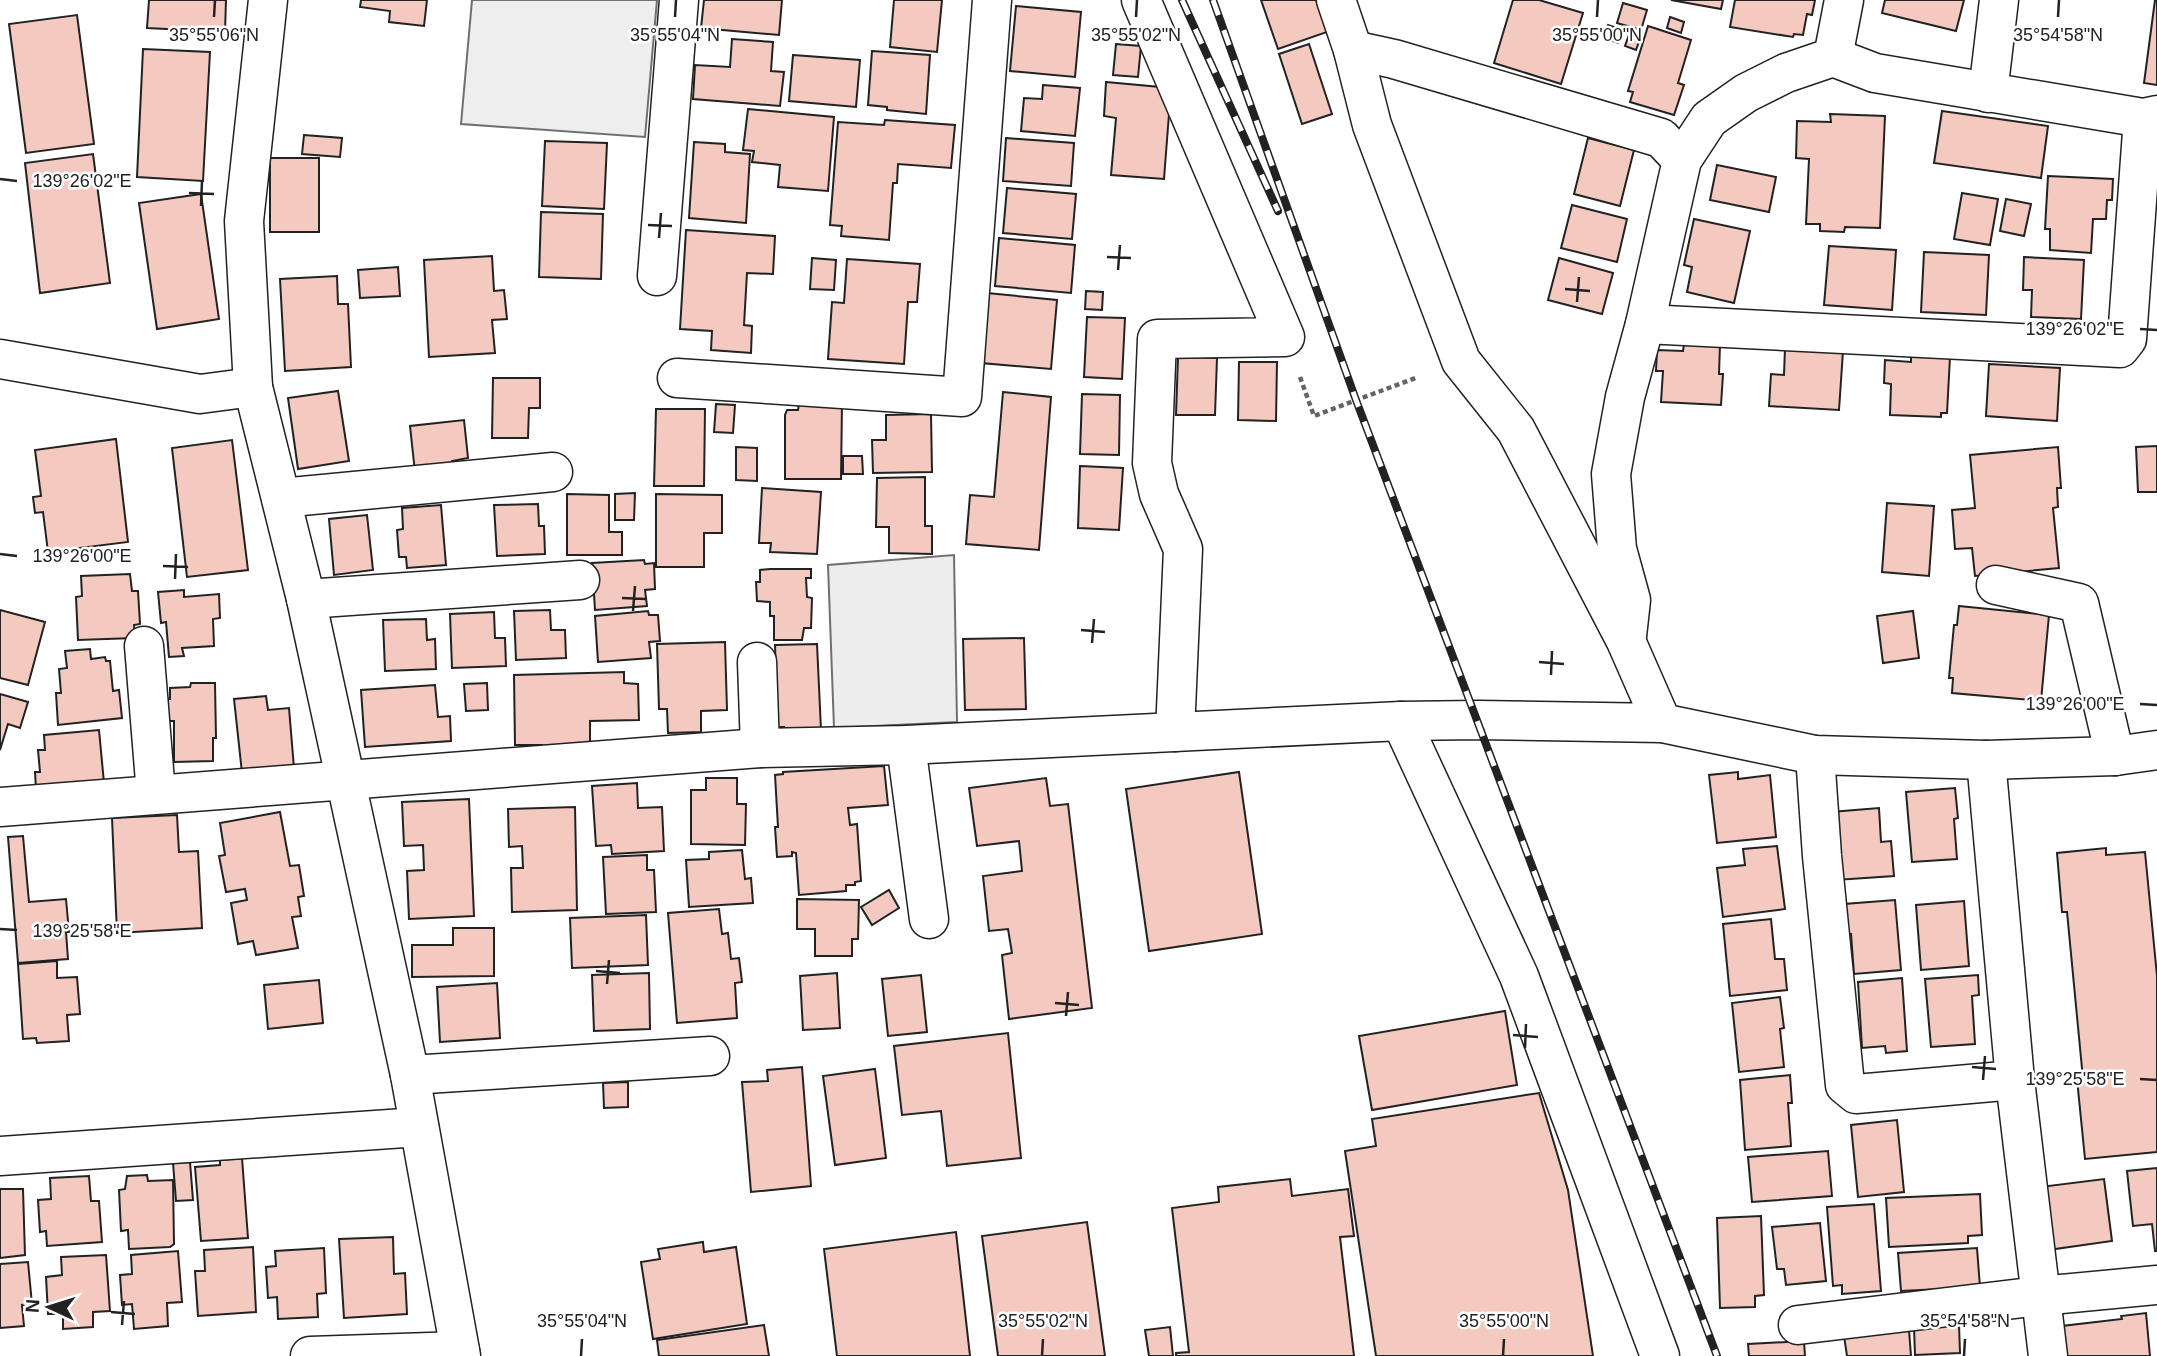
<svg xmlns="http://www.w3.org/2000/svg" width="2157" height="1356" font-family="Arial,sans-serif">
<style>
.green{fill:#eee;stroke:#6f6f6f;stroke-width:2}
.parking{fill:#ededed;stroke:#6f6f6f;stroke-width:2}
.building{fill:#f3c9c0;stroke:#222;stroke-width:2}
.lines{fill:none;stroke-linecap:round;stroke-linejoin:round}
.minor-casing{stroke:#222;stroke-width:41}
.path{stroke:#646464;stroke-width:4.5;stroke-dasharray:5 3.5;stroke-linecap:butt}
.minor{stroke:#fff;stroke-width:38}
.rail-casing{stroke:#222;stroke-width:8}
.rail{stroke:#fff;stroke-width:5;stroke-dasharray:16;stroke-linecap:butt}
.ticks{fill:none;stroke:#222;stroke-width:2.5}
.ticks-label{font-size:18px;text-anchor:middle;fill:#222;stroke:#fff;stroke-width:5;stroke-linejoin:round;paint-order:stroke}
</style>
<rect width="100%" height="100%" fill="#fff"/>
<polygon class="green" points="472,0 657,0 645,137 461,124"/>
<polygon class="parking" points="954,555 957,722 834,728 828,565"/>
<g class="building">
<polygon points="149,0 226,0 225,32 147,28"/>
<polygon points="361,0 427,0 424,26 389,22 390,11 360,7"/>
<polygon points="704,0 782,0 779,35 701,28"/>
<polygon points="894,0 942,0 937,52 890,47"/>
<polygon points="1261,0 1316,0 1327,32 1278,49"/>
<polygon points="1513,0 1539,0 1583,13 1561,84 1494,63"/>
<polygon points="1671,0 1723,0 1721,9"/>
<polygon points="1735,0 1815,0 1812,15 1807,14 1803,35 1794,34 1793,37 1730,27"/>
<polygon points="1885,0 1964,0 1956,31 1882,13"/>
<polygon points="2155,0 2157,0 2157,85 2144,83"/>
<polygon points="1623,3 1647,10 1641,30 1617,23"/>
<polygon points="1016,6 1081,12 1075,77 1010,71"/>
<polygon points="77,15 94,144 26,153 9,24"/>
<polygon points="1670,17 1684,22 1681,33 1667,28"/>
<polygon points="1608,25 1623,30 1618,43 1604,38"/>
<polygon points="1648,26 1691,40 1678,83 1684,85 1674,115 1630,102 1633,92 1628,91"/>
<polygon points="1630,32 1641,36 1636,50 1625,46"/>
<polygon points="732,39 773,42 771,71 784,72 780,106 693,99 695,65 730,67"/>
<polygon points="1116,44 1141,46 1138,77 1113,75"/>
<polygon points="1309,44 1332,114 1302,124 1279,54"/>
<polygon points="143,49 210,52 203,181 137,177"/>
<polygon points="872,51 930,55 926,114 887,110 887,107 868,105"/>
<polygon points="793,55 860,60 856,107 789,101"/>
<polygon points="1106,82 1171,88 1164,179 1111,175 1116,118 1104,116"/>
<polygon points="1043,85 1080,88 1075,136 1021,131 1024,98 1042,99"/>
<polygon points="748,109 834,117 828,191 778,187 780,165 752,162 754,151 743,150"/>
<polygon points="1942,111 2048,126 2041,178 1934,163"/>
<polygon points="1830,114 1885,116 1880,228 1845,227 1844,232 1820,231 1820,224 1806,224 1809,159 1796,158 1797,121 1831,122"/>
<polygon points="885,120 955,125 951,168 898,164 897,183 893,183 889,240 841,236 842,226 830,225 838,122 884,125"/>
<polygon points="304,135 342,138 340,157 302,154"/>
<polygon points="1006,138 1074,143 1071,186 1003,181"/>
<polygon points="1588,138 1634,150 1620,206 1574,194"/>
<polygon points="545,141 607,143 604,209 542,206"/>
<polygon points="694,142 725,144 725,152 750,154 746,223 689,218"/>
<polygon points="93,154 110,283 40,293 25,163"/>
<rect x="270" y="158" width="49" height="74"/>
<polygon points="1717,165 1776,177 1769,212 1710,200"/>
<polygon points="2048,176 2113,179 2112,200 2107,200 2106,219 2093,219 2091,253 2050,250 2050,229 2045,229"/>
<polygon points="1007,188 1076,194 1072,239 1003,233"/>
<polygon points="1962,193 1998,199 1990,245 1954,239"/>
<polygon points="201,194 219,319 157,329 139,203"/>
<polygon points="2006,199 2031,204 2024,236 2000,231"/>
<polygon points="1572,205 1627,219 1617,262 1561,248"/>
<polygon points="541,212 603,214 601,279 539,277"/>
<polygon points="1694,219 1750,231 1734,303 1687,292 1692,267 1684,265"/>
<polygon points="686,230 775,236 773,274 747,273 744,325 752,326 751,353 711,350 712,331 680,329"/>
<polygon points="999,238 1075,245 1071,293 995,286"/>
<polygon points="1829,246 1896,250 1892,310 1824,305"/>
<polygon points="1924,252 1989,255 1986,315 1921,312"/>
<polygon points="492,256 494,291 504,290 507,319 492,320 495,353 429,357 424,260"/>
<polygon points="2024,257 2084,260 2081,319 2031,317 2032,290 2023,290"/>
<polygon points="812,258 836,260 834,290 810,289"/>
<polygon points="1559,258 1613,273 1602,314 1548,300"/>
<polygon points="847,259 920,264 917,302 908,302 904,364 828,359 832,302 844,303"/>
<polygon points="398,267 400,296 360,298 358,270"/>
<polygon points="337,276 338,304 348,304 351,367 285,371 280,279"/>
<polygon points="1086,291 1103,292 1102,310 1085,309"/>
<polygon points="987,293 1057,300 1051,369 981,363"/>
<polygon points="1087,317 1125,318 1122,379 1084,377"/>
<polygon points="1684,344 1720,345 1719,374 1723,374 1721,405 1661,402 1663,371 1656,371 1657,350 1683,351"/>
<polygon points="1785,348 1843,351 1839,410 1769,406 1771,374 1784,375"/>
<polygon points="1911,355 1950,357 1947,413 1941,413 1941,417 1890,415 1891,384 1884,383 1885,360 1911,362"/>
<polygon points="1178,357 1217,358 1215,415 1176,415"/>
<polygon points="1239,362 1277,362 1276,421 1238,420"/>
<polygon points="1989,364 2060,368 2057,421 1986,416"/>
<polygon points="493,378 540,378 540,408 529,408 528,438 492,438"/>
<polygon points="338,391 349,461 298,469 288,398"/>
<polygon points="1003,392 1051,397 1039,550 966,544 970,495 994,497"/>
<polygon points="1082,394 1120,395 1119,455 1080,454"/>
<polygon points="799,403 842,403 841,479 785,479 785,415 787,410 798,410"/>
<polygon points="716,404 735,405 733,433 714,432"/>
<polygon points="656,409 705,409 704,486 654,486"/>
<polygon points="931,414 932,472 873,473 872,440 886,440 886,415"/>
<polygon points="464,420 468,458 452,461 452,467 415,472 410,426"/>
<polygon points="116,439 128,542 48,552 43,512 35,513 33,497 41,496 35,450"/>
<polygon points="232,440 248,570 187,577 172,448"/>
<polygon points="2157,446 2157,492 2138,492 2136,447"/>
<polygon points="736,447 757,448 757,481 736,480"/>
<polygon points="2058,447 2061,488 2057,488 2058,507 2053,508 2059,568 1975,576 1972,548 1955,549 1952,510 1975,508 1970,455"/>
<polygon points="843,456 862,456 863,474 843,474"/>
<polygon points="1080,466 1123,468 1119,530 1078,528"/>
<polygon points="925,477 925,526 932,526 932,554 889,553 889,527 876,527 877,478"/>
<polygon points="762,488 821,492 817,554 770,552 771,543 759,543"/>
<polygon points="635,493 634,520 615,520 615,494"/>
<polygon points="567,494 609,495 609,532 622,532 622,555 567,555"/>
<polygon points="656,494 722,495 722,533 704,533 704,567 656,567"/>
<polygon points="1887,503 1934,506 1929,576 1882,572"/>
<polygon points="538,504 539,526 544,526 545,554 497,556 494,505"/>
<polygon points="441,505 446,565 407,568 406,557 399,557 397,530 403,529 402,508"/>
<polygon points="367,515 373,570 334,575 329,519"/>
<polygon points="644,560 645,564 654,563 655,589 645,590 647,606 595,610 592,563"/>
<polygon points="770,569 811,569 811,578 806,578 807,597 812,598 811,628 804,628 802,640 774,640 774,616 770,616 770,602 757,601 756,582 760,582 760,570"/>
<polygon points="130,574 132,591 138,591 140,624 134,625 135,638 78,640 76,597 82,596 81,576"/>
<polygon points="184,590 184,597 219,594 220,618 213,619 214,646 182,648 184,656 169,657 166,622 161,623 158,592"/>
<polygon points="1959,606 2049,615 2041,701 1952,693 1953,678 1949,678 1954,625 1957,625"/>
<polygon points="0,610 45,622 28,685 0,678"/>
<polygon points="550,610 551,630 565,630 566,658 516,660 514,611"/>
<polygon points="648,611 649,615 658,615 660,641 649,642 651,658 598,662 595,616"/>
<polygon points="1913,611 1919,658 1883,663 1877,616"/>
<polygon points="494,612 495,638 505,638 506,666 452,668 450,614"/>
<polygon points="426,619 427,640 435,639 436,669 385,671 383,620"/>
<polygon points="1024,638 1026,709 965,710 963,639"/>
<polygon points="725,642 727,710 701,711 701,732 668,733 667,709 659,709 657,644"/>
<polygon points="817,644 821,730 784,732 784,727 778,727 775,645"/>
<polygon points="90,649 91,659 105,657 106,661 110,661 113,691 119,690 122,718 58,725 56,693 61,693 59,669 67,668 65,651"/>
<polygon points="624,672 624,683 638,684 639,720 590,721 590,754 542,754 542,745 515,745 514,675"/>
<polygon points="191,683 215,683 216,738 213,738 213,761 174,762 174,721 167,721 166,699 170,699 170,688 190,687"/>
<polygon points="487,683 488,710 466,711 464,684"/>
<polygon points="435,685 438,717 450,716 451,741 365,747 361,690"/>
<polygon points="0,694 28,702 20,728 8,724 0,750"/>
<polygon points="266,696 268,710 289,708 294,768 242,773 234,699"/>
<polygon points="99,730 104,783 36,789 35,772 40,772 38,750 45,750 44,735"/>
<polygon points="884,766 888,805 848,808 850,825 857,824 861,881 855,882 855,885 846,885 846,891 799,895 796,853 792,852 792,856 777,857 775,827 778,827 775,775 783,774 783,772"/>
<polygon points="1239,772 1262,934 1149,951 1126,789"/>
<polygon points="1738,772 1738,779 1770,775 1776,837 1717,843 1709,775"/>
<polygon points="706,778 737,778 737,804 746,804 745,845 691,844 691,790 706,790"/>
<polygon points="1046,778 1050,806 1068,804 1092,1008 1009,1019 1002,955 1012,953 1008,929 989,931 983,876 1022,871 1019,841 977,846 969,788"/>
<polygon points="637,783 638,808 662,807 664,851 612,854 611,845 596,846 592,786"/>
<polygon points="1955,788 1958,818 1954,819 1957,859 1912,862 1906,792"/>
<polygon points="469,799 474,916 409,919 407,871 424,870 423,845 404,846 402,802"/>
<polygon points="575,807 577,910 512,912 511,868 523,868 522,846 509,847 508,809"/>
<polygon points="1879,808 1881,842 1891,841 1894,876 1836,880 1831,812"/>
<polygon points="280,812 290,866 299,865 304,896 298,897 301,916 292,917 298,948 256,955 253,941 238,944 231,903 247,900 245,889 226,892 219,856 225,855 220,823"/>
<polygon points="177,815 179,852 198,851 202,928 117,933 112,818"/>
<polygon points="23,836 29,902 66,899 69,932 66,932 68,959 18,963 8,837"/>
<polygon points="1777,846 1785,909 1723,917 1717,868 1745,865 1743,849"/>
<polygon points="2106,848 2106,855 2145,852 2157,976 2157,1152 2085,1159 2077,1079 2083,1079 2067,912 2062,912 2057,853"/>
<polygon points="742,850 745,879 751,878 753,903 689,907 686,860 709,859 709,852"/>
<polygon points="647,855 647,870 654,870 656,912 606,914 603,857"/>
<polygon points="889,890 899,908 872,925 861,907"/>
<polygon points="797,899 859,900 858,939 852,939 852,956 815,956 815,929 797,929"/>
<polygon points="1895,900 1901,970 1854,974 1851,934 1847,934 1844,904"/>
<polygon points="1964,901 1969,966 1921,970 1916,905"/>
<polygon points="719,909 722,934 728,933 731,959 739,958 742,982 735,983 737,1018 677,1023 668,913"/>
<polygon points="646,915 648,965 572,968 570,918"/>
<polygon points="1771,919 1775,959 1784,959 1787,990 1730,996 1723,924"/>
<polygon points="453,928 494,928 494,976 412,977 412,945 453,945"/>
<polygon points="57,961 57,978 77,977 80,1014 67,1015 69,1041 37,1043 36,1038 23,1039 18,964"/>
<polygon points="649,973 650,1029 594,1031 592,975"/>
<polygon points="837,973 840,1028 803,1030 800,976"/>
<polygon points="921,975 927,1032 888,1036 882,979"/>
<polygon points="1978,975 1979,995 1972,996 1975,1044 1931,1047 1925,979"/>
<polygon points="1902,978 1907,1051 1886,1053 1885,1046 1862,1048 1858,982"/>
<polygon points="319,980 323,1023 268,1029 264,985"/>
<polygon points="497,983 500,1038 440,1042 437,987"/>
<polygon points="1780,997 1784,1028 1780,1029 1784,1067 1739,1072 1732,1003"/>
<polygon points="1505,1011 1517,1085 1372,1110 1359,1036"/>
<polygon points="1008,1033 1021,1158 947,1166 941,1111 902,1115 894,1046"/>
<polygon points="802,1067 811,1186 751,1192 742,1082 768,1081 767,1070"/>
<polygon points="875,1069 886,1158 835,1165 823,1076"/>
<polygon points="1790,1075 1792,1103 1788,1103 1791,1146 1745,1150 1740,1080"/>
<polygon points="628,1082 628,1107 604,1108 603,1083"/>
<polygon points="1539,1093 1568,1190 1593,1356 1376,1356 1345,1151 1376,1146 1372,1119"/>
<polygon points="1897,1120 1904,1192 1858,1197 1851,1125"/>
<polygon points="1828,1151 1832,1196 1752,1202 1748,1157"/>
<polygon points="242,1158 248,1238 201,1241 195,1167 220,1165 220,1160"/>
<polygon points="190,1162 193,1200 176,1201 173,1163"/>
<polygon points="2157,1168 2157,1251 2155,1251 2152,1224 2133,1226 2127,1171"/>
<polygon points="147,1175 148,1181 173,1180 174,1244 170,1247 129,1249 128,1230 121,1231 119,1190 125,1189 127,1176"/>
<polygon points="89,1176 91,1201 99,1201 102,1242 47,1246 46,1231 40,1232 38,1200 51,1199 50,1178"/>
<polygon points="1290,1179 1292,1196 1348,1189 1354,1236 1340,1237 1354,1356 1176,1356 1176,1353 1189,1352 1172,1208 1219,1202 1218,1187"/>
<polygon points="2104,1179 2112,1241 2048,1250 2040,1187"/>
<polygon points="0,1189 23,1189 25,1255 0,1258"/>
<polygon points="1980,1194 1982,1235 1968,1236 1968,1243 1889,1247 1886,1198"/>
<polygon points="1874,1204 1881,1291 1842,1294 1842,1285 1833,1286 1827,1207"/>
<polygon points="1761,1216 1764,1295 1755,1296 1755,1307 1720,1308 1717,1218"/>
<polygon points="1087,1222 1105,1356 998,1356 982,1236"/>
<polygon points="1820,1223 1826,1281 1786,1285 1784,1269 1777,1269 1772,1227"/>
<polygon points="956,1232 970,1356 837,1356 824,1249"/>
<polygon points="393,1237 394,1274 405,1273 407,1314 344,1318 339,1239"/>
<polygon points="703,1242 704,1252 736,1247 747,1324 653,1339 641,1262 660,1259 658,1249"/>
<polygon points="253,1247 256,1312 198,1316 195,1271 205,1271 204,1250"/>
<polygon points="324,1248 326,1293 317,1294 318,1317 278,1319 277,1297 268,1298 266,1267 276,1266 275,1251"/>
<polygon points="1977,1248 1980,1287 1901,1291 1898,1253"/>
<polygon points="178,1251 182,1302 167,1303 168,1326 134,1329 132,1304 122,1305 120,1275 132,1274 131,1255"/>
<polygon points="106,1255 110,1311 93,1312 93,1327 63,1329 63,1314 48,1314 46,1277 62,1275 61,1257"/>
<polygon points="28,1262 32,1304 22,1305 24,1326 0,1328 0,1264"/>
<polygon points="2146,1313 2150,1356 2059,1356 2062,1326 2122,1319 2121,1316"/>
<polygon points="764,1325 769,1356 659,1356 657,1340"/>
<polygon points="1959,1325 1960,1353 1915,1355 1914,1327"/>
<polygon points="1170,1327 1173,1356 1149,1356 1145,1330"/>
<polygon points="1909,1330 1911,1356 1847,1356 1844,1336"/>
<polygon points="1804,1341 1805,1356 1749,1356 1748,1344"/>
</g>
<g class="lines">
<g class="minor-casing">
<g id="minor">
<polyline points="268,0 244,221 253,387 306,599 410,1075 461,1356"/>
<polyline points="1141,0 1285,337 1157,339 1152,463 1159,494 1183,549 1175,732"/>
<polyline points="1336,0 1353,50 1372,125 1461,361 1516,430 1626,641 1662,723"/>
<polyline points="1353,50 1394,59 1661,138 1682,160"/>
<polyline points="1833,57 1875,73 2143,118 2157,115"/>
<polyline points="1988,93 1999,0"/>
<polyline points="657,276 679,0"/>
<polyline points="1645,324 2120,348 2127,339 2143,118"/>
<polyline points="0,359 200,394 253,387"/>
<polyline points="677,378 962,397 992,0"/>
<polyline points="281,498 553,472"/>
<polyline points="1996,585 2079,603 2115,756"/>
<polyline points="306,599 580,580"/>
<polyline points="1627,636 1631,600 1617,549 1611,474 1625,397 1645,324 1682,160 1709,119 1746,93 1786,73 1833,57 1844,0"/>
<polyline points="144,646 156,794"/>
<polyline points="757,662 760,748"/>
<polyline points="1401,721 1519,976 1660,1356"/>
<polyline points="906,745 929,919"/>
<polyline points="1815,755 1822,856 1845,1085 1856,1094 2015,1080"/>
<polyline points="1986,760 2015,1080 2048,1356"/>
<polyline points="0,807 760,748 906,745 1401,721 1478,720 1662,723 1815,755 1986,760 2115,756 2157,750"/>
<polyline points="410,1075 710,1056"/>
<polyline points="0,1156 419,1127"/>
<polyline points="1798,1325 2040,1296 2157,1285"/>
<polyline points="310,1356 460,1351"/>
</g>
</g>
<polyline class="path" points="1300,377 1314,416 1418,377"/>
<use href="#minor" class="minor"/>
<g class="rail-casing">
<g id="rail">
<polyline points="1182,0 1278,211"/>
<polyline points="1213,0 1356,400 1717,1356"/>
</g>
</g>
<use href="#rail" class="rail"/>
</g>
<path class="ticks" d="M214 17 215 0M675 17 676 0M1136 17 1137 0M1597 17 1598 0M2058 17 2059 0M0 179 17 181M189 193 214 194M201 206 202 181M648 225 672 226M659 238 661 213M1107 257 1131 258M1118 270 1120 245M1565 289 1590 291M1577 302 1579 277M2140 329 2157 330M0 554 17 556M163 566 188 567M175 579 176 554M622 598 646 599M633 611 635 586M1081 630 1105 632M1092 643 1094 619M1539 662 1564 664M1551 675 1552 651M2140 704 2157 705M0 929 17 930M596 971 620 973M607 984 609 960M1055 1003 1079 1005M1066 1016 1068 992M1513 1035 1538 1037M1525 1048 1526 1024M1972 1067 1996 1069M2140 1079 2157 1080M1983 1080 1985 1056M111 1312 135 1314M122 1325 124 1301M581 1356 582 1339M1042 1356 1043 1339M1503 1356 1504 1339M1964 1356 1965 1339"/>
<g class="ticks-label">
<text x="214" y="41">35°55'06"N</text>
<text x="675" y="41">35°55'04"N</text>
<text x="1136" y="41">35°55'02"N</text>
<text x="1597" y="41">35°55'00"N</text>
<text x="2058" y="41">35°54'58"N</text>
<text x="82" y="187">139°26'02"E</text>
<text x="2075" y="335">139°26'02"E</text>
<text x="82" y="562">139°26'00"E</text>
<text x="2075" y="710">139°26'00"E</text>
<text x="82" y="937">139°25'58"E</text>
<text x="2075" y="1085">139°25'58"E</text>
<text x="582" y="1327">35°55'04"N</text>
<text x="1043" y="1327">35°55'02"N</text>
<text x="1504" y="1327">35°55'00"N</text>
<text x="1965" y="1327">35°54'58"N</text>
</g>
<g transform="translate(49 1307) rotate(274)" stroke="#ffffff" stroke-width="5" paint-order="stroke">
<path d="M0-5L12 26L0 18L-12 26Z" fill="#222222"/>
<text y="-10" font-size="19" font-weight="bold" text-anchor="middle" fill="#222222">N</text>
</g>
</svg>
